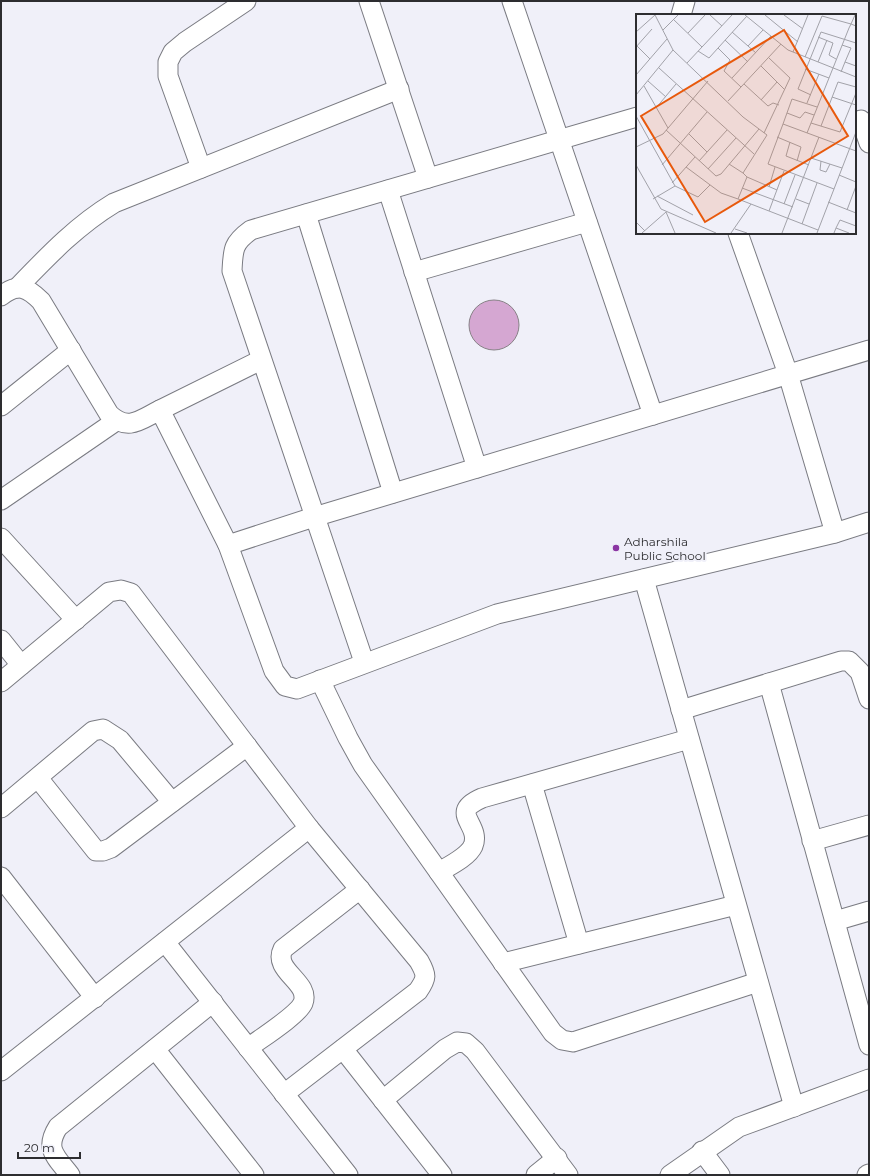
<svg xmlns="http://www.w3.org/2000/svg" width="870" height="1176" font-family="Montserrat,sans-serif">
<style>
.building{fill:#d5a7d2;stroke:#878186}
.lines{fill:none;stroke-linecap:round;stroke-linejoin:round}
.street-casing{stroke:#7a7b82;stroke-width:21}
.street{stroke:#fff;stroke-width:19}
.poi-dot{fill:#8b35a3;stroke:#f0f0f9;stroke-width:1.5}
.labels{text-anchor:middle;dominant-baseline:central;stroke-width:4;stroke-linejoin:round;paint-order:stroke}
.poi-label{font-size:12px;fill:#2d2d30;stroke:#f0f0f9;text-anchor:start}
.inset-road{fill:none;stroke:#a2a2a9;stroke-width:1}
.view{fill:#e8590c;fill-opacity:0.15;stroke:#e8590c;stroke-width:2}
.inset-edge{fill:none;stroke:#2d2d30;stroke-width:2}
</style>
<rect width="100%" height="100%" fill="#f0f0f9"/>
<circle class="building" cx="494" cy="325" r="25"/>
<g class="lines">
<g class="street-casing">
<g id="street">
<polyline points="369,1 428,178"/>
<polyline points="512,1 653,415"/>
<polyline points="681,15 685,1"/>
<polyline points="861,120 869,143"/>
<polyline points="201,168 168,76 168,62 173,52 185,42 246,1"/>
<polyline points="388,190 477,468"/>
<polyline points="306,214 393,493"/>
<polyline points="738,233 788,374 835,533"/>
<polyline points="414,272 587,222"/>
<path d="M17 288C47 257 76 226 114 203L399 89"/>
<path d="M1 296C18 283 27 287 41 301L109 414C128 432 140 420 160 410L228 545 274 671 285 686 297 689 497 614 835 533 869 522"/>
<polyline points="1,406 71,350"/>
<polyline points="160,410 261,360"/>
<polyline points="1,500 116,421"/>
<polyline points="1,538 76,620"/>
<polyline points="228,545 314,517 869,350"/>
<polyline points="644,579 794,1107"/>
<polyline points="1,640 21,665"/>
<path d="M364 662 232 271C233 249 233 243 251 230L637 117"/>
<polyline points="320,680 348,738 363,765 553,1033 562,1040 573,1042 758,982"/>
<polyline points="1,682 109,592 121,590 131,593 309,828 1,1071"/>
<polyline points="769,683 869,1045"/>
<polyline points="681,710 841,661 849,661 860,672 869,699"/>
<polyline points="38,778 96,851 103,851 111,848 247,746"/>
<polyline points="532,784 579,944"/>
<polyline points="1,808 93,731 103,729 120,740 172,802"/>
<polyline points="812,841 869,825"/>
<path d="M439 872C449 866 468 857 473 846 482 824 447 813 482 798L689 739"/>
<polyline points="1,877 95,998"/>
<polyline points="835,921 869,911"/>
<polyline points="165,942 348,1175"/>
<polyline points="503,963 736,905"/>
<path d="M248 1048C260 1039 298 1015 303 1003 311 982 272 971 283 949L360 889"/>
<polyline points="155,1049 254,1175"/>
<polyline points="343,1049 442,1175"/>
<path d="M284 1094 418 991C427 978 427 975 419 961L309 828"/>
<polyline points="383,1100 445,1049 457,1042 466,1043 475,1051 568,1175"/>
<polyline points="702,1151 720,1175"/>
<path d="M70 1175C56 1157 44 1149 58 1127L213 1002"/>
<polyline points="536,1175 557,1158"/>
<polyline points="670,1175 739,1127 869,1079"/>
<polyline points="867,1175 869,1174"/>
</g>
</g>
<use href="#street" class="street"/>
</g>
<circle class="poi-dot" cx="616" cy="548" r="4"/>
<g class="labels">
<g class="poi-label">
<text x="624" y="541">Adharshila<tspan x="624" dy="14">Public School</tspan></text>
</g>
</g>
<g transform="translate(636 14)">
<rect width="220" height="220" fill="#f0f0f9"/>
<path class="inset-road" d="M19 1 37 36 107 103 131 121 107 159 111 163 102 185 182 216M74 1 86 12M109 1 152 36 220 63M129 1 162 28M148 1 167 15M37 5 66 33M27 16 42 1M0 18 19 1M96 18 120 39M52 19 69 1M182 23 197 29 193 41 200 45M89 26 112 48M206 31 215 34 209 48M1 32 14 45M112 32 127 16M0 33 16 15M82 34 94 46 88 57 105 73M62 37 73 44 111 2M157 38 172 1M169 43 186 2 215 10 219 1M182 48 191 26M51 49 96 1M125 52 149 76M23 54 118 140M169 55 193 64M205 58 209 48 220 52M0 61 31 25M96 64 135 22M12 67 30 83M108 70 132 92 137 89 143 91M8 72 32 114M0 81 37 36M175 81 162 75 185 18 220 29M196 83 220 91M125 86 141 68M92 87 145 30M171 89 183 60M20 94 40 70M151 99 164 104 169 98 178 101M0 102 39 172 62 183 74 171M175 109 204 118 220 79M147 110 156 85 181 93M185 112 202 68 220 73M30 116 80 162 85 160 123 115M128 119 154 64 133 44M171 119 213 14 215 10 220 12M53 120 71 138M141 123 165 133 161 147M154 128 150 142 173 151M0 133 27 120 72 67M175 144 206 154M63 147 91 116M185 147 184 156 190 158 194 150M93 150 107 159M0 151 25 195 80 219M26 151 71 98M50 153 85 179 102 185M72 155 100 124M203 161 220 168M111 163 141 176M36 169 59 143M133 173 139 153M106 174 157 193M198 175 132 150 147 110 220 137M21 182 57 201M17 185 39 172M160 185 173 190M192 188 220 199M148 190 159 161M211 196 220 172M133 197 148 157M0 208 9 217M166 210 181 169M200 214 204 206 220 212M99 215 111 219M6 219 30 198 39 219M95 219 115 190M146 219 183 123M181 219 220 118M198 219 200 214 213 219"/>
<path class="view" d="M148 16 212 122 69 208 5 102Z"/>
<rect width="220" height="220" class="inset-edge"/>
</g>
<rect width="870" height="1176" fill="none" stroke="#2d2d30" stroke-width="4"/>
<path d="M18 1152v6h62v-6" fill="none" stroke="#2d2d30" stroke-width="2"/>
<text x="24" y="1152" font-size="12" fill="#2d2d30" stroke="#f0f0f9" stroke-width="3" paint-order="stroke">20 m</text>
</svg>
